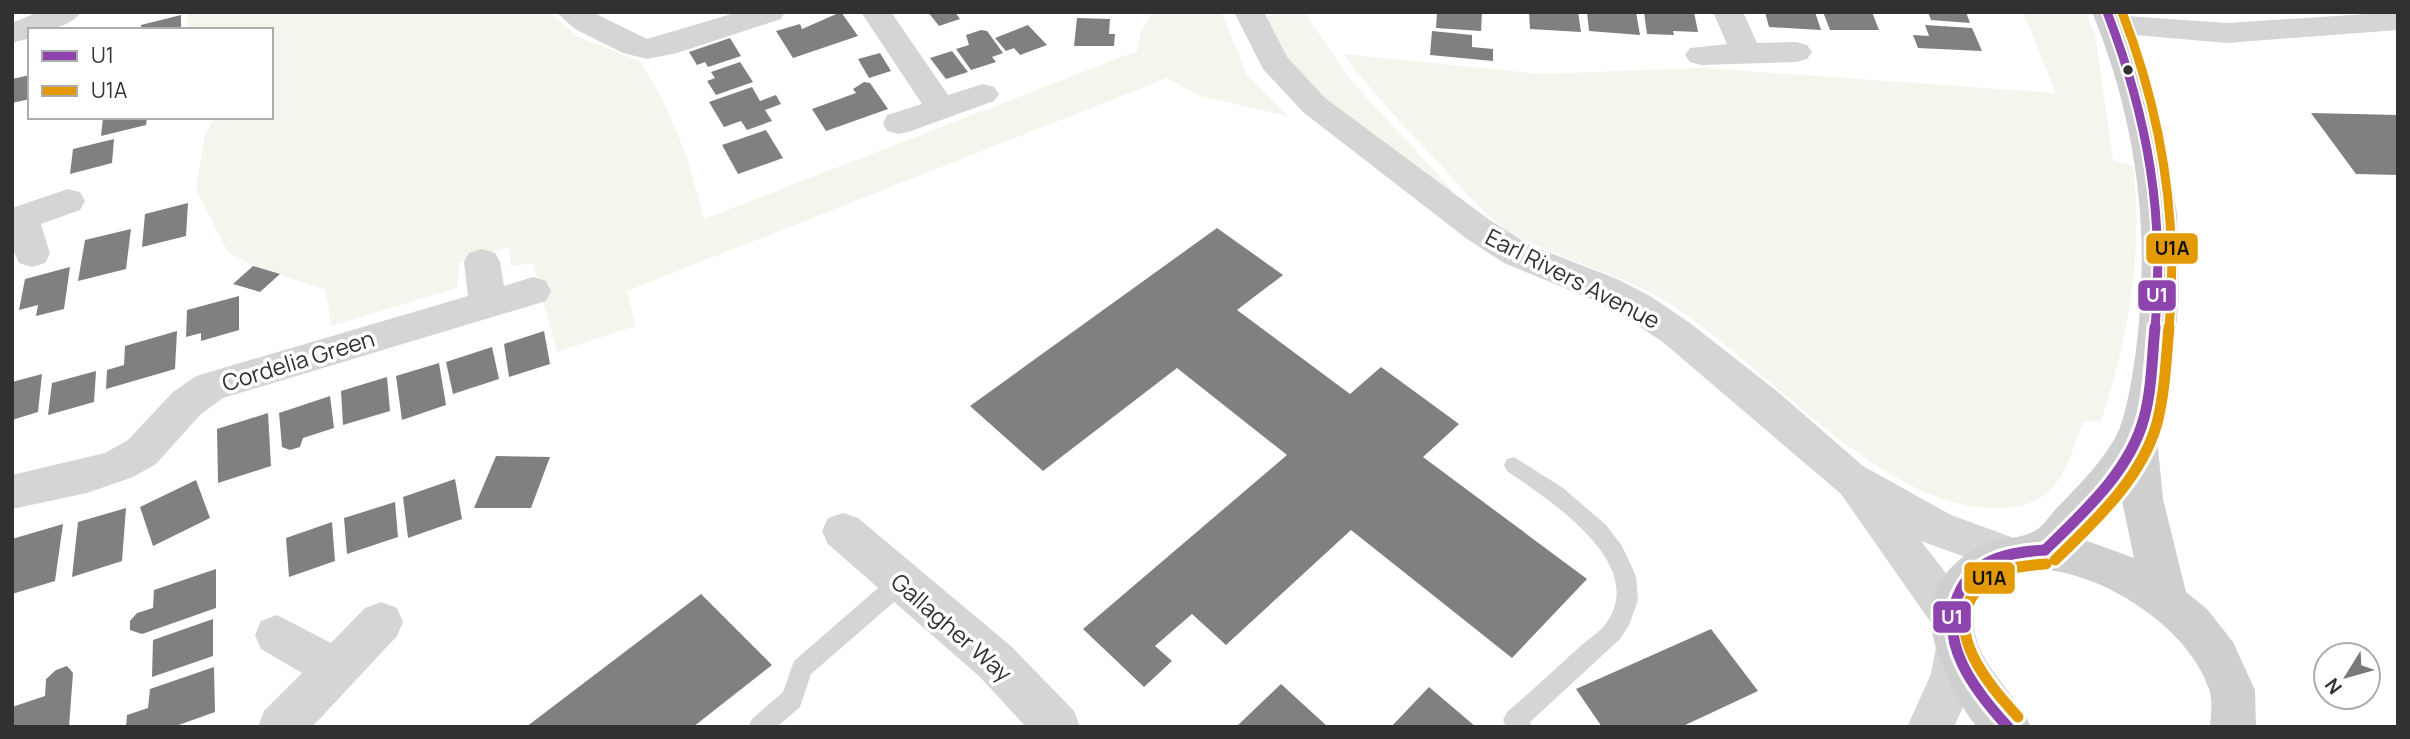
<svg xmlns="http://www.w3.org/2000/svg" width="2410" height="739" font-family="Manrope,sans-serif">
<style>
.green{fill:#f2f6ed}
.building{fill:#808080}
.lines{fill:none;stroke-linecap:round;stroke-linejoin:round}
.lane{fill:#d5d5d5;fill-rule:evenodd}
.street{fill:#d5d5d5;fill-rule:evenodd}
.secondary{fill:#cfcfcf;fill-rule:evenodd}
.bus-1-far1-casing{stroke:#fff;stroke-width:13}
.bus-1-casing{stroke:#fff;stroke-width:17}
.bus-2-far1-casing{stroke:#fff;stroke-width:13}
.bus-2-casing{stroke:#fff;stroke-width:17}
.bus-1-far1{stroke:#8e44ad;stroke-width:9}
.bus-1{stroke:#8e44ad;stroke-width:11}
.bus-2-far1{stroke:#e39a05;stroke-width:9}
.bus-2{stroke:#e39a05;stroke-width:11}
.bus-dot{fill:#313131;stroke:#fff;stroke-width:2.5}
.labels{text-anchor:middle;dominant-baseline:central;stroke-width:7;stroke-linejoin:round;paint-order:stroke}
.street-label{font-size:23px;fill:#313131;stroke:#fff}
.line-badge{stroke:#fff;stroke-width:2.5}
.badge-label{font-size:19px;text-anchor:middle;font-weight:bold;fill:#fff}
.pale-badge-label{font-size:19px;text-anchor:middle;font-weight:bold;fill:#111}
</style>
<rect width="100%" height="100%" fill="#fff"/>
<g class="green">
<polygon points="188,12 549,12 578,37 640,61 664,102 687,157 704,219 1137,51 1141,31 1153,12 1221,12 1247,75 1288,116 1200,96 1167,78 627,291 635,326 557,352 533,263 511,266 509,247 459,262 457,288 331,326 326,290 253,266 228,252 196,189 205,135 215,117 271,117 271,30 187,30"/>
<path d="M1291 12H1304L1352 82 1454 192 1450 193C1392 150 1324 111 1282 51 1275 41 1270 28 1265 17Z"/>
<path d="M2023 12H2085L2095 34 2113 160 2133 166C2144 251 2128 340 2101 421H2084C2066 464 2062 504 2005 508 1881 516 1759 353 1655 295 1609 269 1535 253 1496 222 1475 204 1456 182 1437 161 1404 126 1372 92 1343 54L1540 74 1703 68 2056 93Z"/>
</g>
<g class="building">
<polygon points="841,12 858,36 793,58 776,31 800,24 802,29"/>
<polygon points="928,12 955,12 960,19 939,26"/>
<polygon points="1437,12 1482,12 1481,31 1436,28"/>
<polygon points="1529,12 1578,12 1581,32 1530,29"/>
<polygon points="1587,12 1636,12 1640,35 1589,31"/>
<polygon points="1644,12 1694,12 1698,32 1673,31 1674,35 1647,34"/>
<polygon points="1765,12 1815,12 1821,30 1769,27"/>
<polygon points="1823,12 1872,12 1879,30 1830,30"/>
<polygon points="1928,12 1966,12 1970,23 1931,20"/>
<polygon points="181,15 181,30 141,30 141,25"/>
<polygon points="1077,18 1110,19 1109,34 1115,34 1114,46 1074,46"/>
<polygon points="1028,25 1047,45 1020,55 1014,48 1006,51 995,38"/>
<polygon points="1925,25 1972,28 1982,51 1918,48 1913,35 1929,36"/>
<polygon points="981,30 987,31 1003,53 992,57 996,62 971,70 956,49 969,45 966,35"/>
<polygon points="1432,31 1472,35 1472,47 1493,49 1493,61 1430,55"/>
<polygon points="730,38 741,56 708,67 705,62 697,65 689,52"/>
<polygon points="952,51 968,72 946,79 930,58"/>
<polygon points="880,53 891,71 869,78 858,59"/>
<polygon points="740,62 753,82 716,95 707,81 715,78 711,72"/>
<polygon points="30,75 30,99 12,103 12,79"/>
<polygon points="864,82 870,83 888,109 826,131 812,109 856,93 853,89"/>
<polygon points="752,87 760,101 776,95 781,104 765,110 772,121 747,130 741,121 724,127 709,102"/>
<polygon points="2311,113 2398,115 2398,175 2356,174"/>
<polygon points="103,117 147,117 146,125 101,136"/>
<polygon points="766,130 783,158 738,174 722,145"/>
<polygon points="114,139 112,163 70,174 73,149"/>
<polygon points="188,203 186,236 142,247 145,214"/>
<polygon points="1217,228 1283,275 1237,310 1350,394 1381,367 1459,424 1423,457 1587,579 1512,658 1351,530 1226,645 1192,614 1155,646 1172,661 1144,687 1083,629 1287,455 1177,368 1043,471 970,406"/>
<polygon points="131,229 126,269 78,281 85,240"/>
<polygon points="253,266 280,274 260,292 233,284"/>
<polygon points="70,267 64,309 36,316 38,305 19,310 25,279"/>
<polygon points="239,296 239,330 201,341 201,333 186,337 187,310"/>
<polygon points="177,331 175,369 106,389 107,370 124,365 125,346"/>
<polygon points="544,331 550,364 509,377 504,344"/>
<polygon points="492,347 499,379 453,394 446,362"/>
<polygon points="439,363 446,405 402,420 396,376"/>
<polygon points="96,371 94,402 48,415 52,383"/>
<polygon points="42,374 38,412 12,420 12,382"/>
<polygon points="387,377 390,411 343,425 341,391"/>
<polygon points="330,396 334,428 303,438 300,447 290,450 282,447 279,413"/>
<polygon points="268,413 271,466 218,483 217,429"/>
<polygon points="496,456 550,457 531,508 474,508"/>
<polygon points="455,479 462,519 408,538 403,497"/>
<polygon points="196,480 210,518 153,546 140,507"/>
<polygon points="395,502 398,537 347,554 344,518"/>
<polygon points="126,508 122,561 72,577 78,522"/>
<polygon points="332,522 335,561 289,577 286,538"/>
<polygon points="63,524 55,581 12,594 12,539"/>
<polygon points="216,569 216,608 142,634 130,630 130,621 137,613 153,608 154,590"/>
<polygon points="701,594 772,665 693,727 526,727"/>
<polygon points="213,619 213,656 152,677 153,640"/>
<polygon points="1711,629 1758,691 1681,727 1602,727 1576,689"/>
<polygon points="67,666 73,673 69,727 12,727 12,707 45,696 46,679 56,670"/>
<polygon points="214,667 215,712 173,727 126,727 127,715 148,708 150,689"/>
<polygon points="1281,684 1328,727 1236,727"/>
<polygon points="1429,687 1476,727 1391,727"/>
</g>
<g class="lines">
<g class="lane">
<path d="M1514 457 1563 488 1606 525 1622 546 1636 576 1638 600 1629 625 1620 639 1530 722 1532 727H1506L1503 720 1507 712C1533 690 1558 666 1583 644 1591 637 1601 631 1607 622 1648 562 1547 499 1507 471L1504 465 1507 459Z"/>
<polygon points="901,572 909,575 912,582 909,589 811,674 800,707 777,727 748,727 752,719 783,692 794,661 893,575"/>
</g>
<g class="street">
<path d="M38 12H81C70 28 47 30 30 30V38L12 43V23Z"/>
<polygon points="556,12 592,12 647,39 738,12 785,12 781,19 677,53 647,59 623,53 575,29"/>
<polygon points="861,12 891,12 948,95 983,84 994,87 999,94 994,101 911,131 899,134 887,131 883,123 887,115 922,104"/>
<path d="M1234 12H1264L1287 57 1325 98 1491 221 1530 245 1617 279 1650 296 1690 323 1778 392 1863 466 1951 515 2022 541 2028 554 2022 567 2007 572 1921 541 1966 599 1972 613 1966 627 1962 628 1974 633C1989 665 1967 697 1954 727H1907L1931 674 1936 647 1942 633 1946 631 1934 627 1841 494 1664 343 1624 316 1591 299 1504 263 1467 239 1303 112 1263 69Z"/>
<polygon points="1713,12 1743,12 1757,43 1796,42 1807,45 1812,52 1807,59 1796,62 1701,65 1690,62 1685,55 1690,48 1727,44"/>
<polygon points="2398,12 2398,30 2227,43 2112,33 2101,31 2097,24 2101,17 2112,15 2227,23"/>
<polygon points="68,189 80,192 85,201 80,210 41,224 50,254 45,263 32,267 19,263 12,247 12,208"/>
<polygon points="482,249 495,253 500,262 504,286 533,277 546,281 551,291 546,301 223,398 201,414 156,464 133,477 87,493 12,509 12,475 105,453 128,440 173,392 196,376 468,296 464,262 469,253"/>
<polygon points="843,513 858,518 1012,647 1074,711 1080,727 1026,727 980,677 828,544 822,531 828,518"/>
<polygon points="381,602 397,608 403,622 397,636 312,727 258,727 264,711 302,673 261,649 255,635 261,621 277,615 331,643 365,608"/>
</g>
<path class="secondary" d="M2092 12H2122L2153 90 2164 131 2177 214 2179 298 2175 339 2169 386 2157 438 2163 499 2186 592 2207 609 2233 642 2255 690 2256 727H2210C2211 715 2213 701 2209 689 2189 629 2109 577 2048 570 2035 569 2019 568 2007 575 1995 582 1982 594 1975 604 1964 657 2013 686 2031 727H1977C1963 710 1954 691 1945 672 1921 618 1925 577 1980 546 1997 537 2021 540 2036 530 2043 526 2049 517 2054 511 2076 488 2099 466 2115 438 2126 419 2133 373 2136 350 2151 232 2137 122 2092 12ZM2121 496 2134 558 2082 539Z"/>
<g class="bus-1-far1-casing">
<path id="bus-1-far1" d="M2107 12C2148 118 2165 215 2155 329"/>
</g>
<g class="bus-1-casing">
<g id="bus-1">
<path d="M2045 550C2083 513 2130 471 2144 418 2152 389 2152 357 2155 327"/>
<path d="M2008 727C1975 691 1934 639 1961 589 1979 557 2012 552 2045 550"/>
</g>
</g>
<g class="bus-2-far1-casing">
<path id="bus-2-far1" d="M2122 12C2162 115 2179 218 2169 329"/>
</g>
<g class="bus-2-casing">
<g id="bus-2">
<path d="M2055 560C2094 522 2142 478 2157 423 2165 392 2166 359 2169 327"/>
<path d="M2018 717C1990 686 1941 631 1977 590 1996 568 2018 566 2046 564"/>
</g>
</g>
<use href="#bus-1-far1" class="bus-1-far1"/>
<use href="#bus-1" class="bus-1"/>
<use href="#bus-2-far1" class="bus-2-far1"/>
<use href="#bus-2" class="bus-2"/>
</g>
<circle class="bus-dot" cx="2128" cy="70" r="6"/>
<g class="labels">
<g class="street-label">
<text transform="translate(1573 278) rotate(27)">Earl Rivers Avenue</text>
<text transform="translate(298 360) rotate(-17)">Cordelia Green</text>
<text transform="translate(952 627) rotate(41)">Gallagher Way</text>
</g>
</g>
<g class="line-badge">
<rect x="2145" y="232" width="54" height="33" rx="7" fill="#e39a05"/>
<rect x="2137" y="279" width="40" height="33" rx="7" fill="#8e44ad"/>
<rect x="1963" y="561" width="53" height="34" rx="7" fill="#e39a05"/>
<rect x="1932" y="600" width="40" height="34" rx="7" fill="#8e44ad"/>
</g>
<g class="badge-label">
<text x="2157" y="302">U1</text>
<text x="1952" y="624">U1</text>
</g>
<g class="pale-badge-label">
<text x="2172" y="255">U1A</text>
<text x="1989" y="585">U1A</text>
</g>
<rect width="2410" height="739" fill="none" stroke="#313131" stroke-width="28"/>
<rect x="28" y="28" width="245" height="91" fill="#ffffff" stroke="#adadad" stroke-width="2"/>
<rect x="42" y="51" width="35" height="10" fill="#8e44ad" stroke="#adadad" stroke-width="2"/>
<text x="91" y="63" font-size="21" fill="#313131">U1</text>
<rect x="42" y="86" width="35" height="10" fill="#e39a05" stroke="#adadad" stroke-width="2"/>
<text x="91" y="98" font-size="21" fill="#313131">U1A</text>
<g transform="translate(2347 676) rotate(233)"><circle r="33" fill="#ffffff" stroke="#adadad" stroke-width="2"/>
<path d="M0-5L12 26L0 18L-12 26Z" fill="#797979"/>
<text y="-10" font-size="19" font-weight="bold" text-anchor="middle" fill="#313131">N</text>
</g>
</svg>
